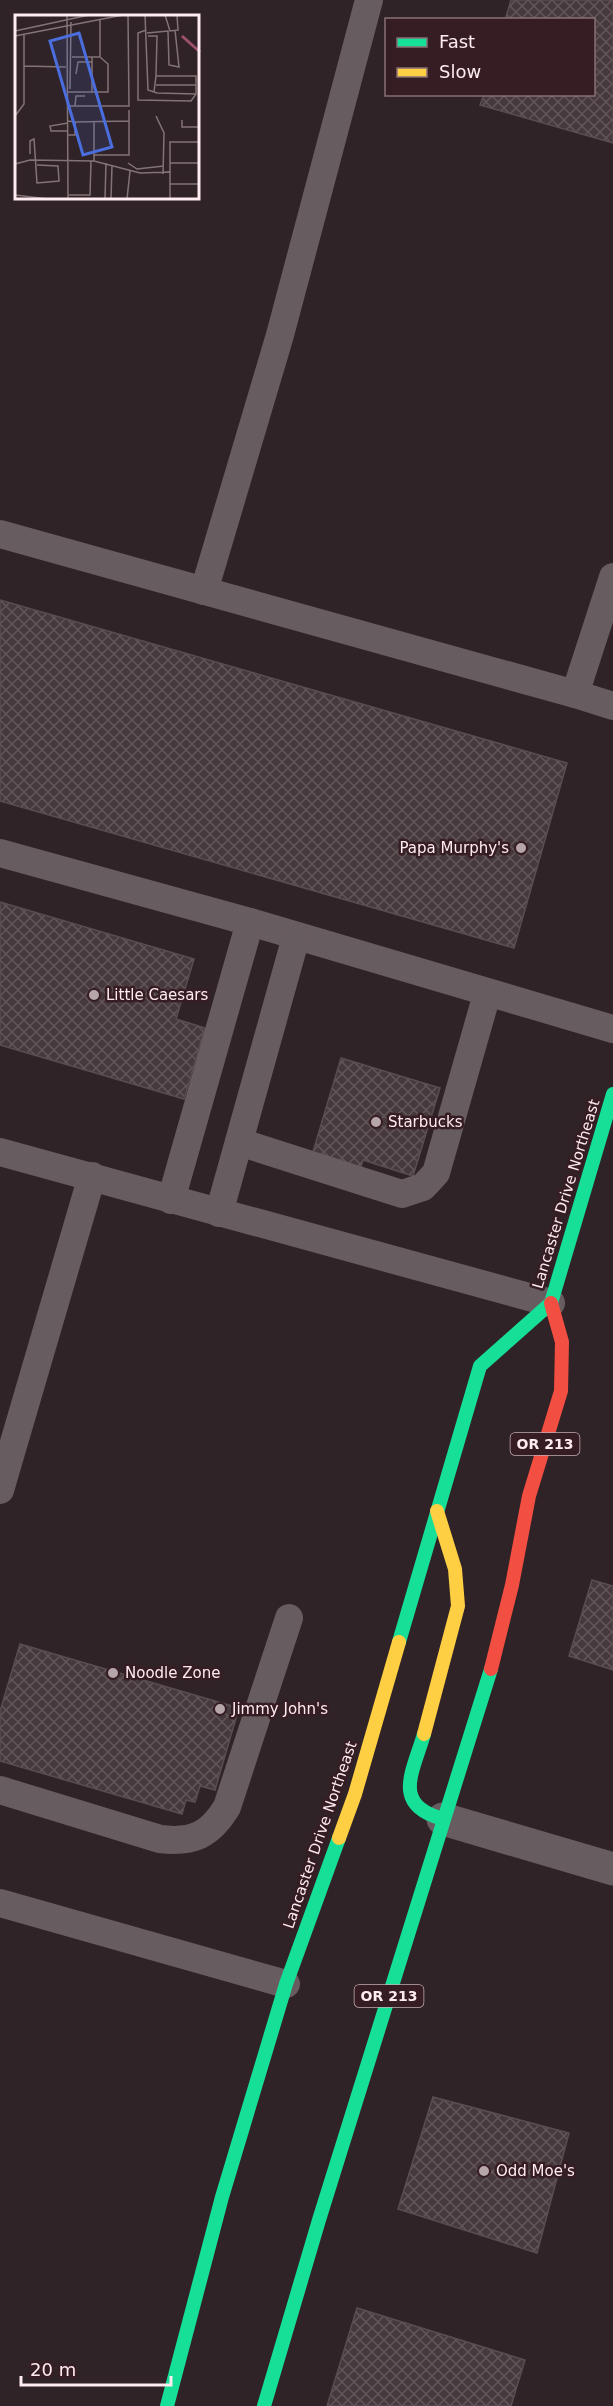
<svg xmlns="http://www.w3.org/2000/svg" width="613" height="2406" font-family="'DejaVu Sans',sans-serif">
<style>
.building{fill:url(#building-cross-hatch);stroke:#594d51;stroke-width:1.5}
.lines{fill:none;stroke-linecap:round;stroke-linejoin:round}
.lane{stroke:#675c5f;stroke-width:28}
.street{stroke:#675c5f;stroke-width:33}
.fast{stroke:#16e098;stroke-width:14}
.slow{stroke:#ffcf43;stroke-width:14}
.jam{stroke:#f24e42;stroke-width:14}
.poi-dot{fill:#b6a6aa;stroke:#361d24;stroke-width:2}
.labels{text-anchor:middle;dominant-baseline:central;stroke-width:5;stroke-linejoin:round;paint-order:stroke}
.shield{fill:#361d24;stroke:#c2aeb3;stroke-width:1.5}
.shield-label{font-size:14px;font-weight:bold;fill:#feecf0}
.poi-label{font-size:15px;fill:#feecf0;stroke:#361d24;text-anchor:start}
.street-label{font-size:15px;fill:#feecf0;stroke:#361d24}
.inset-river{fill:none;stroke:#9d5169;stroke-width:3}
.inset-road{fill:none;stroke:#827377;stroke-width:1.5}
.view{fill:#4a6edd;fill-opacity:0.15;stroke:#4a6edd;stroke-width:3}
.inset-edge{fill:none;stroke:#feecf0;stroke-width:3}
</style>
<defs>
<pattern id="building-cross-hatch" width="8" height="8" patternUnits="userSpaceOnUse" patternTransform="scale(1.5)"><rect width="8" height="8" fill="#46393d"/><path d="M0 0l8 8M0 8l8-8" fill="none" stroke="#625659"/></pattern>
</defs>
<rect width="100%" height="100%" fill="#302327"/>
<g class="building">
<polygon points="511,0 613,0 613,143 480,105 484,94 594,94 594,20 505,20"/>
<polygon points="0,600 567,763 514,948 0,801"/>
<polygon points="0,902 194,959 176,1019 205,1028 184,1099 0,1045"/>
<polygon points="341,1058 440,1088 413,1176 363,1160 360,1170 312,1155"/>
<polygon points="592,1580 613,1586 613,1670 569,1656"/>
<polygon points="20,1644 239,1708 215,1790 200,1786 195,1802 186,1800 182,1814 0,1761 0,1711"/>
<polygon points="433,2097 569,2133 537,2253 398,2209"/>
<polygon points="357,2308 525,2360 511,2406 327,2406"/>
</g>
<g class="lines">
<g class="lane">
<polyline points="0,534 575,694"/>
<polyline points="613,577 575,694 613,706"/>
<polyline points="204,591 280,335 369,0"/>
<polyline points="0,853 250,922 613,1029"/>
<polyline points="239,1142 402,1194 423,1187 436,1173 487,994"/>
<polyline points="0,1152 551,1303"/>
<polyline points="171,1200 250,922"/>
<polyline points="219,1213 296,937"/>
<polyline points="0,1490 92,1176"/>
<path d="M0 1790 160 1839C193 1843 210 1835 227 1807L289 1618"/>
<polyline points="0,1903 286,1984"/>
</g>
<polyline class="street" points="443,1819 613,1869"/>
<g class="fast">
<polyline points="399,1642 480,1366 551,1303 613,1094"/>
<path d="M424 1734C413 1772 391 1805 443 1819"/>
<polyline points="167,2406 222,2197 286,1984 339,1838"/>
<polyline points="264,2406 319,2220 491,1669"/>
</g>
<g class="slow">
<polyline points="424,1734 458,1606 455,1569 437,1511"/>
<polyline points="339,1838 355,1794 399,1642"/>
</g>
<polyline class="jam" points="491,1669 512,1585 529,1496 561,1391 562,1342 551,1303"/>
</g>
<g class="poi-dot">
<circle cx="521" cy="848" r="6"/>
<circle cx="94" cy="995" r="6"/>
<circle cx="376" cy="1122" r="6"/>
<circle cx="113" cy="1673" r="6"/>
<circle cx="220" cy="1709" r="6"/>
<circle cx="484" cy="2171" r="6"/>
</g>
<g class="labels">
<g class="shield">
<rect x="510.5" y="1433" width="69" height="22" rx="4.5"/>
<rect x="354.5" y="1985" width="69" height="22" rx="4.5"/>
</g>
<g class="shield-label">
<text x="545" y="1444">OR 213</text>
<text x="389" y="1996">OR 213</text>
</g>
<g class="poi-label">
<text x="509" y="848" text-anchor="end">Papa Murphy's</text>
<text x="106" y="995">Little Caesars</text>
<text x="388" y="1122">Starbucks</text>
<text x="125" y="1673">Noodle Zone</text>
<text x="232" y="1709">Jimmy John's</text>
<text x="496" y="2171">Odd Moe's</text>
</g>
<g class="street-label">
<text transform="translate(566 1194) rotate(-73)">Lancaster Drive Northeast</text>
<text transform="translate(320 1835) rotate(-71)">Lancaster Drive Northeast</text>
</g>
</g>
<g transform="translate(15 15)">
<rect width="184" height="184" fill="#302327"/>
<path class="inset-river" d="M167 21 185 37"/>
<path class="inset-road" d="M52 0 53 184M130 0 133 75 142 78 181 79V61H141L139 77M150 0 155 16 163 15 162 0M131 15 123 18V85L176 86 181 79M0 16 74 0M132 18 153 16 154 50 164 52 160 15M0 21 108 0M133 21H142L141 61M57 42H85V4M9 51 51 52M61 59 63 47H77M141 70H181M55 74 56 7M53 77H93V49L85 42M77 77V42M53 91H114L113 0M60 91 61 81H70M0 101 9 89V19M141 101 149 118 148 159M167 105V112H185M79 106V140M60 107 114 106M53 116H36L35 111 53 108M53 120H60V107L53 106M15 139V126L19 124 22 168 44 166 43 151 22 150M79 146V140H114V95M113 148 122 154 149 151M155 148H185M0 149 15 145 79 146 125 158 155 157V184M155 157V127H185M155 169H185M0 180 33 184M53 180H75L76 146M90 184 91 148M96 184 97 150M112 184 115 156"/>
<path class="view" d="M64 18 97 132 68 140 35 26Z"/>
<rect width="184" height="184" class="inset-edge"/>
</g>
<rect x="385" y="18" width="210" height="78" fill="#361d24" stroke="#867076" stroke-width="1.5"/>
<rect x="397" y="38" width="30" height="9" fill="#16e098" stroke="#867076" stroke-width="1.5"/>
<text x="439" y="48" font-size="18" fill="#feecf0">Fast</text>
<rect x="397" y="68" width="30" height="9" fill="#ffcf43" stroke="#867076" stroke-width="1.5"/>
<text x="439" y="78" font-size="18" fill="#feecf0">Slow</text>
<path d="M21 2376v9h150v-9" fill="none" stroke="#feecf0" stroke-width="3"/>
<text x="30" y="2376" font-size="18" fill="#feecf0" stroke="#361d24" stroke-width="4.5" paint-order="stroke">20 m</text>
</svg>
